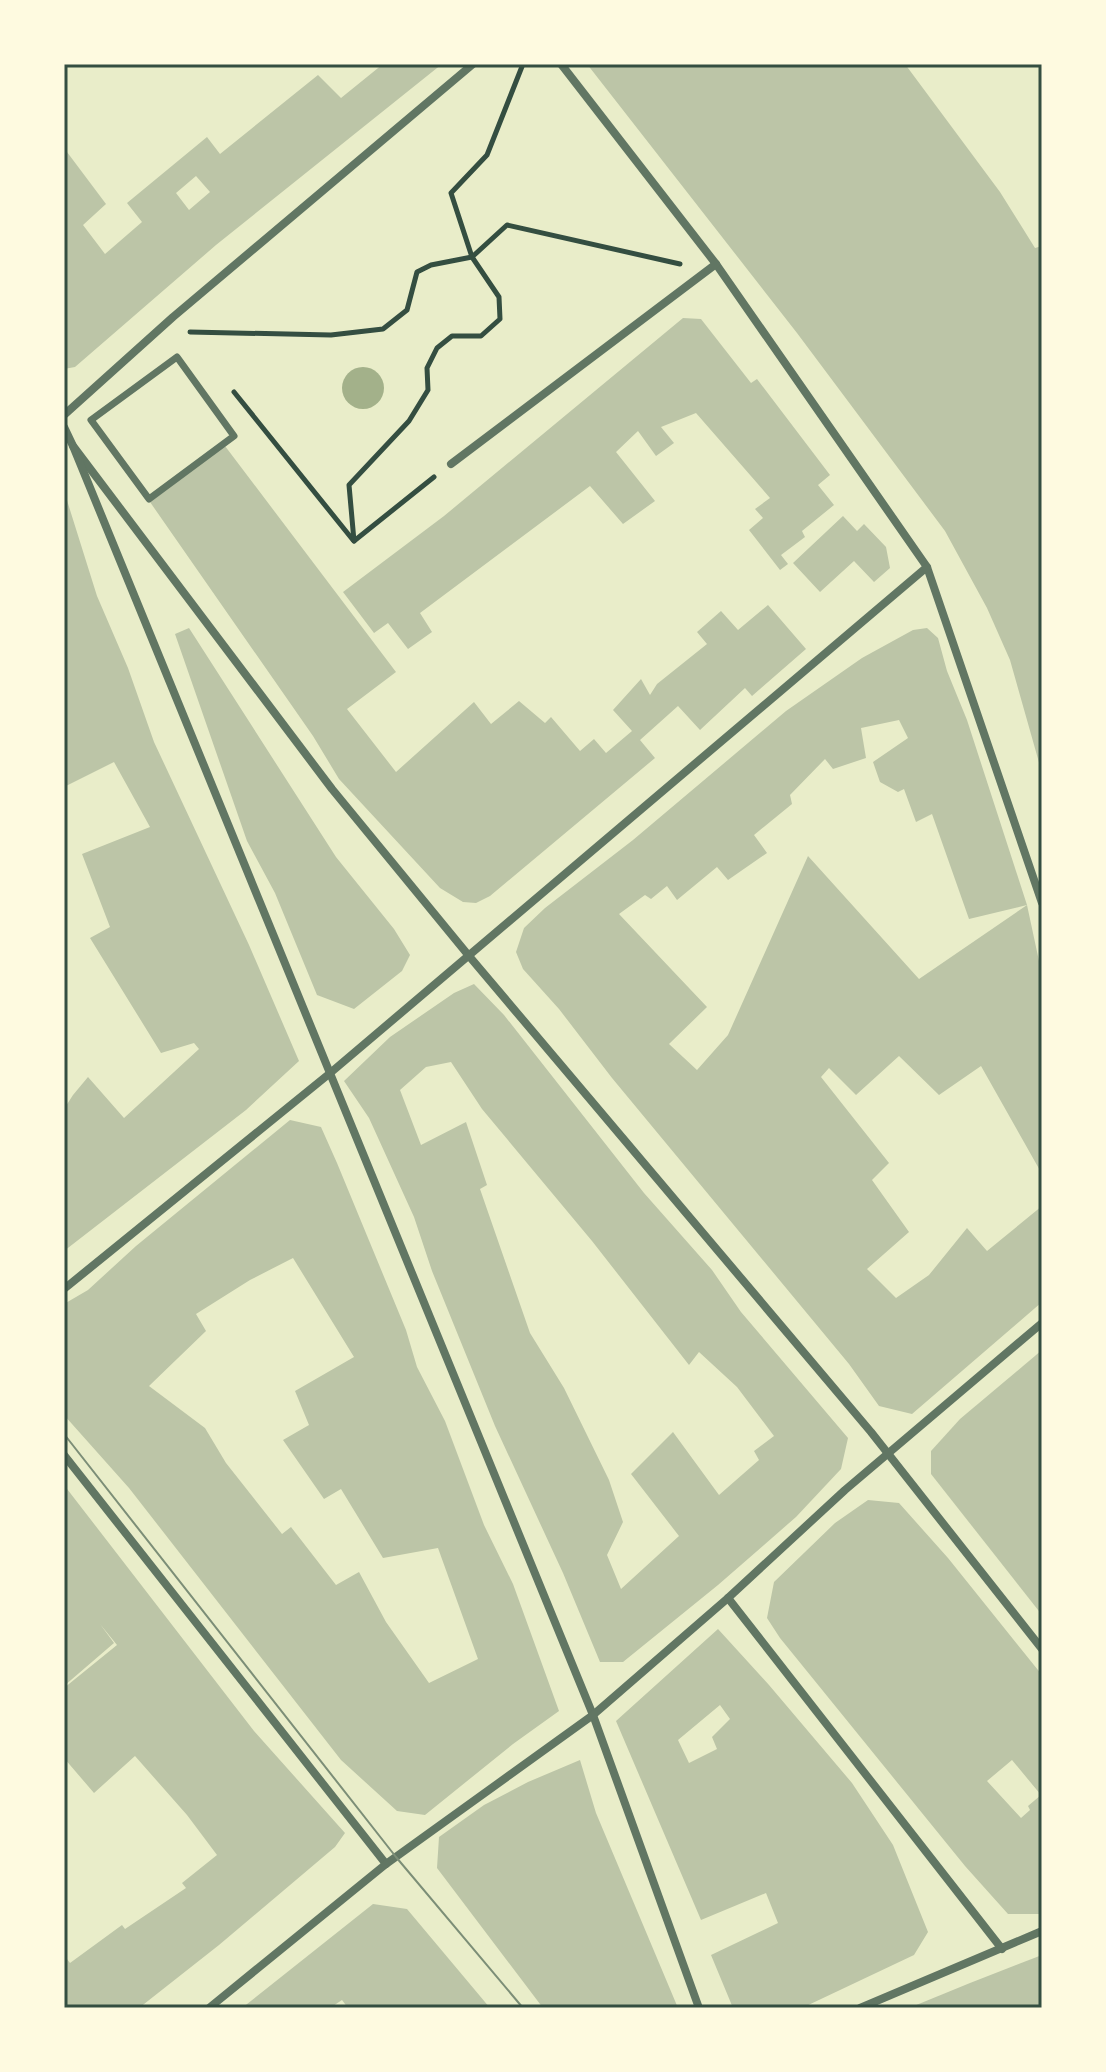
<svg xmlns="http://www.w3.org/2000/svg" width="1106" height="2072" font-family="Signika,sans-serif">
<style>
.water{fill:#a3b18a}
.building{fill:#bcc5a7;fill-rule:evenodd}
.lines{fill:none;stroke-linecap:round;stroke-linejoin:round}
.path{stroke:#344e41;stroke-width:5}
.pedestrian{stroke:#617663;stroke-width:7}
.minor{stroke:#617663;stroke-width:8}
.tram{stroke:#7c8e77;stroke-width:2}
.neatline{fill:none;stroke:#344e41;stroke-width:3}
</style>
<rect width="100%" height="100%" fill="#e9edc9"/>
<circle class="water" cx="363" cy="388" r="21"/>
<g class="building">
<path d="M383 64H442L216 245 75 367 64 369V148L106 204 83 225 105 254 142 222 127 203 207 137 220 154 318 75 341 98ZM196 176 210 192 189 210 176 193Z"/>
<polygon points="587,64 905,64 1000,192 1035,248 1042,246 1042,773 1010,660 987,608 945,531 797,333"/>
<polygon points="683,318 701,319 751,383 757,379 830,475 818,485 834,505 802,531 805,537 781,555 788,564 780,570 749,530 763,518 755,509 770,498 696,413 661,427 674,443 656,456 638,431 616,452 655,501 623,524 590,486 420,613 432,632 408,649 388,623 374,633 343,592 444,516"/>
<polygon points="225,446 396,672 347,709 396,772 474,702 491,724 519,701 545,723 551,717 580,751 594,739 606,753 632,731 613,710 641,679 650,695 657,684 707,644 697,632 721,611 738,630 768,605 806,649 752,696 745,688 700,730 678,706 640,740 655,758 490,896 476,903 463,902 440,888 339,779 313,736 150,502"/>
<polygon points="65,494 97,596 128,668 154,742 249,945 299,1061 246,1110 64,1251 64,1109 73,1095 88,1077 124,1118 199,1049 194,1043 161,1053 90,938 110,927 82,854 150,827 114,762 64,787"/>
<polygon points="843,516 857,531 864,524 886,547 890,568 874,582 854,561 820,592 793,563"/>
<polygon points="189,628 336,857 394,929 410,955 402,971 354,1009 317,995 275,893 247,841 175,634"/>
<polygon points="927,628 938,638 947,671 967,720 1027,905 969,919 932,814 916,822 904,789 898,792 880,782 873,762 908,738 899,720 861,728 866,758 833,769 825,759 790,795 792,804 754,835 767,853 728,880 717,867 677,900 667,886 651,899 645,895 619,914 707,1007 669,1044 697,1070 728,1035 808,856 919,979 1027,905 1042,975 1042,1174 981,1066 939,1095 899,1056 856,1095 829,1068 821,1077 889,1163 872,1180 909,1232 867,1269 896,1298 929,1275 967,1228 987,1251 1042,1206 1042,1302 912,1414 879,1406 849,1364 612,1078 559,1009 523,969 516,952 524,928 545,908 633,840 786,711 862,658 913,630"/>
<path d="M474 984 504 1015 644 1193 712 1270 741 1312 848 1438 841 1469 796 1517 718 1585 623 1662H600L563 1573 495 1426 432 1271 414 1217 369 1118 344 1081 390 1037 454 993ZM451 1062 482 1109 592 1241 689 1365 699 1352 737 1387 774 1436 754 1451 759 1460 719 1495 673 1432 631 1474 679 1536 621 1589 607 1555 623 1522 609 1480 564 1388 530 1333 480 1189 487 1185 466 1122 421 1145 400 1090 426 1067Z"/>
<path d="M290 1120 321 1127 337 1163 406 1330 417 1367 445 1421 484 1525 513 1584 559 1711 513 1744 425 1815 397 1811 341 1760 129 1488 64 1415V1304L88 1290 136 1246ZM293 1258 354 1357 295 1391 309 1425 283 1440 324 1499 341 1489 383 1558 438 1548 478 1659 429 1683 386 1622 359 1572 336 1585 291 1527 282 1534 226 1463 205 1428 149 1386 206 1331 196 1314 250 1280Z"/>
<polygon points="1042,1350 1042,1615 931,1474 931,1451 960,1419"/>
<polygon points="64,1485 254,1731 345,1833 335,1847 219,1945 139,2008 64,2008 64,1955 70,1963 122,1925 125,1929 186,1888 182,1883 217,1855 187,1815 135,1756 94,1793 64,1758 64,1688 117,1645 100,1624 114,1643 64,1686"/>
<path d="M868 1500 899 1503 948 1558 1042 1675V1914H1008L965 1866 780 1638 767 1618 774 1582 835 1523ZM1012 1760 1041 1795 1028 1806 1030 1810 1021 1818 987 1781Z"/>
<path d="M718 1629 769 1685 852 1783 893 1845 928 1932 914 1955 802 2008H733L711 1955 778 1923 766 1893 701 1920 616 1721ZM720 1705 730 1719 712 1737 717 1749 689 1763 678 1740Z"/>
<polygon points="580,1760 596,1813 678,2008 543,2008 437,1868 439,1837 484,1805 528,1782"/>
<polygon points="373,1904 407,1909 490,2008 348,2008 342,2000 330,2008 242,2008"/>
<polygon points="1042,1955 1042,2008 909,2008 970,1983"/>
</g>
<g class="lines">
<g class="path">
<polyline points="190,332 331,335 383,329 407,310 417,272 431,265 472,257 507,225 680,264"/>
<polyline points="234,392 353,540"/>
<polyline points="354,541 349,485 409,421 428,390 427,368 437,348 452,336 481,336 500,319 499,297 472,257 451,193 487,155 523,64"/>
<polyline points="354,541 434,477"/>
</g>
<polygon class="pedestrian" points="177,357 234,436 149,499 91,420"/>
<g class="minor">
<polyline points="561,64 716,264 927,567 1042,903"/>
<polyline points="64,415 173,317 473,64"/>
<polyline points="64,427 73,446 332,789 469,956 871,1432 1042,1649"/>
<polyline points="73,446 593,1715 699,2008"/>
<polyline points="451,464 716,264"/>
<polyline points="64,1289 329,1074 927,567"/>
<polyline points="64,1455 386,1864"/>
<polyline points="728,1598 1002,1949"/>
<polyline points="209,2008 386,1864 593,1715 728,1598 845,1490 1042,1323"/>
<polyline points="860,2008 1042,1931"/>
</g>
<polyline class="tram" points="64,1434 396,1857 523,2008"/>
</g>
<rect width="1106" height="2072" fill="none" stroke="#fefae0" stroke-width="132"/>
<rect x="66" y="66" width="974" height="1940" class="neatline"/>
</svg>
